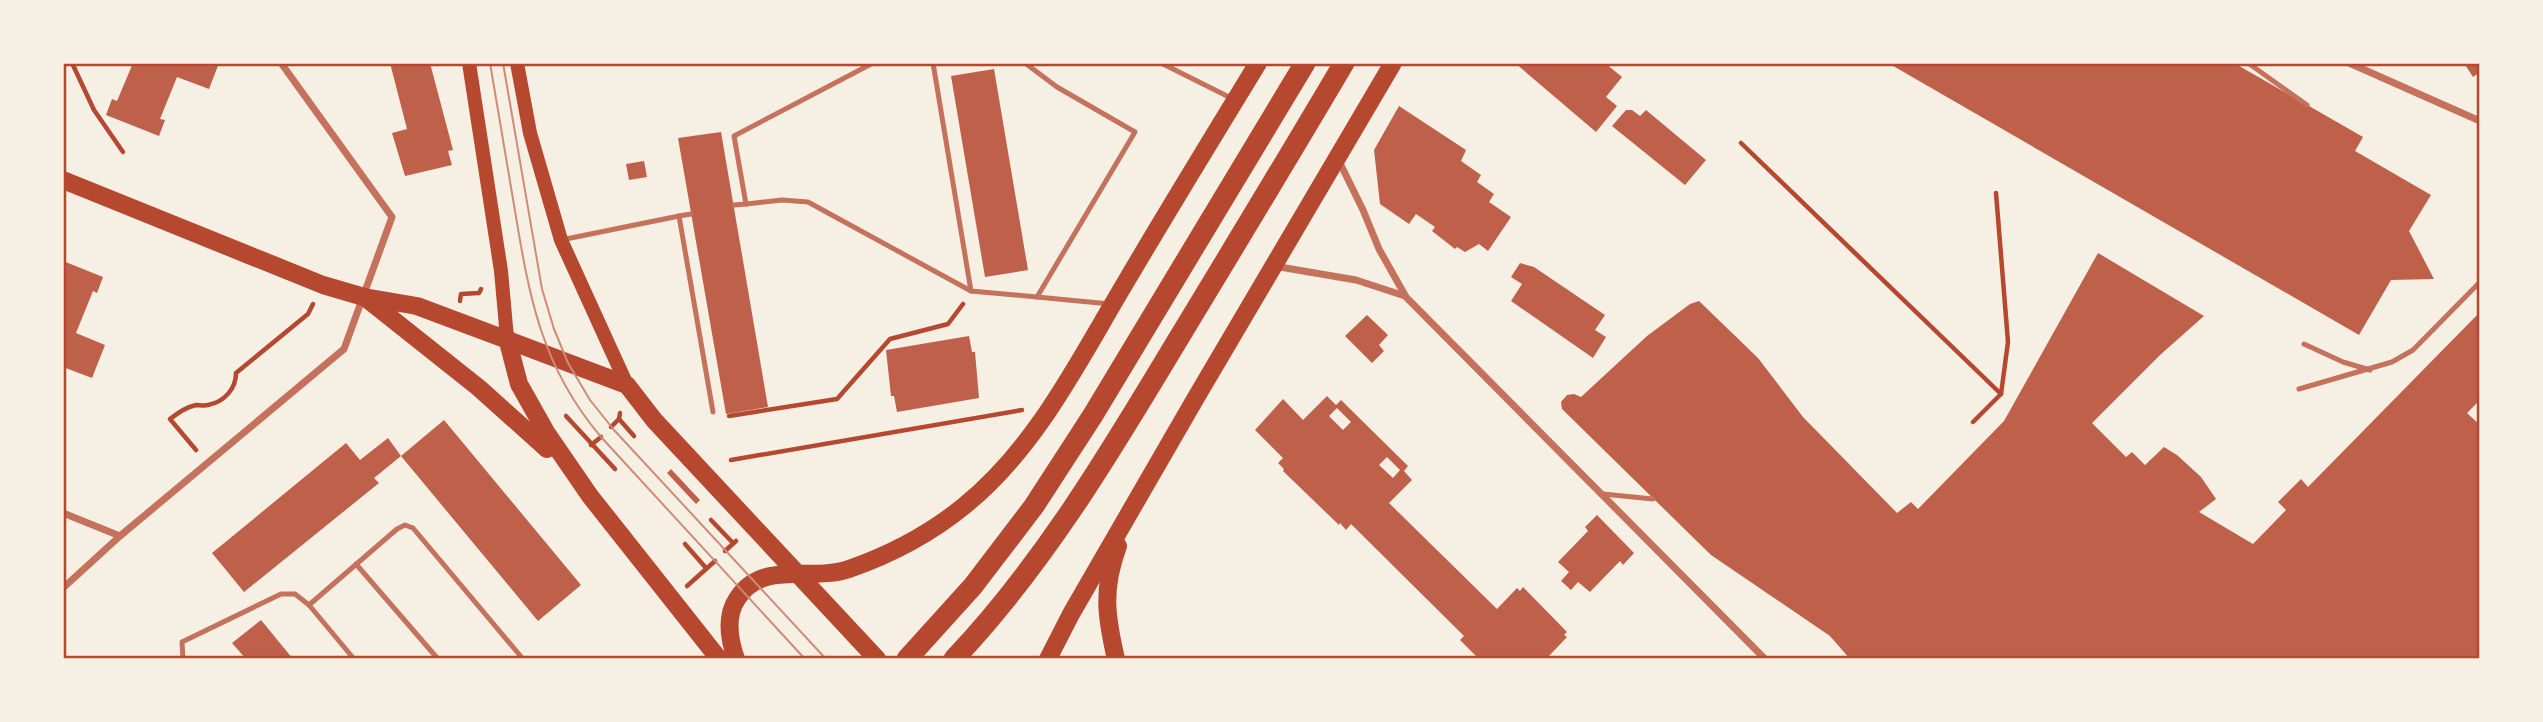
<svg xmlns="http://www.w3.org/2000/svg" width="2543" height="722" font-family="'Alegreya Sans',sans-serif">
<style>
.building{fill:#bf614a;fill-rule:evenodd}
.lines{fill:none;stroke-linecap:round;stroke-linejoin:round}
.path{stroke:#b5482f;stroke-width:4.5}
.service{stroke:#c5725c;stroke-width:5}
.minor{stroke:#c5725c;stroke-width:7}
.secondary{stroke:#b5482f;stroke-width:14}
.primary{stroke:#b5482f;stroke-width:18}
.motorway{stroke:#b5482f;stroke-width:21}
.tram{stroke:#cf8b77;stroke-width:2}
.neatline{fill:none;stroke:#b5482f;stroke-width:2.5}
</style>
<rect width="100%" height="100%" fill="#f6efe4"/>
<g class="building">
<polygon points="133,63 219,63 209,89 177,77 160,119 165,120 159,136 106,115 112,99 117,101"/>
<polygon points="390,63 430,63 453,150 448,151 452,165 405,176 392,133 407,129"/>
<polygon points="1515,63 1605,63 1622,77 1606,97 1617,106 1596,132"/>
<polygon points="1888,63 2234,63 2363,137 2355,151 2431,195 2409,231 2434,279 2391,280 2359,335"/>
<polygon points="2464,63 2480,63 2480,72 2473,77"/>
<polygon points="994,69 1028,270 985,277 951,76"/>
<polygon points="1399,106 1466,150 1461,161 1481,175 1477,182 1494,194 1489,202 1511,217 1488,251 1479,244 1465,252 1457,247 1455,249 1432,231 1435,227 1416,214 1409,224 1380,204 1374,150"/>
<polygon points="1626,110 1632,110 1640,116 1646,110 1706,160 1685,185 1612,126"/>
<polygon points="721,132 768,407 726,414 678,138"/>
<polygon points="644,161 647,177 629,180 626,164"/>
<polygon points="2098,253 2204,316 2160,355 2092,423 2126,457 2132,452 2145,465 2164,447 2177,455 2201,477 2216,499 2199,512 2253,544 2286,510 2278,502 2301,479 2308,487 2480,312 2480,400 2467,413 2480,425 2480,659 1850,659 1830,636 1711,555 1562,409 1561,402 1567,395 1574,394 1581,397 1647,336 1690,304 1699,301 1758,358 1803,417 1897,513 1911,502 1918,509 2004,421"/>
<polygon points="63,261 103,277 97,293 93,291 76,333 105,345 92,378 63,367"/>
<polygon points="1520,263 1534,267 1605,315 1595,330 1606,337 1593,358 1511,301 1522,284 1511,277"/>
<polygon points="1367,315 1388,335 1379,345 1384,351 1372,363 1345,336"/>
<polygon points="969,336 972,352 975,352 979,398 897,412 894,396 891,396 886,350"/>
<path d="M1327 396 1336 405 1341 400 1408 466 1404 471 1412 480 1389 503 1497 609 1517 588 1520 591 1523 587 1567 632 1564 635 1567 637 1548 657 1550 659H1479L1460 640 1464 636 1351 524 1346 530 1340 523 1339 525 1283 471 1284 469 1278 463 1283 458 1255 430 1283 399 1303 420ZM1337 408 1351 422 1343 430 1329 416ZM1387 457 1400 470 1393 478 1379 465Z"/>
<polygon points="444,420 581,585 538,621 401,456 374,478 379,483 244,592 212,553 346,443 360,460 388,438 401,456"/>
<polygon points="671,469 700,500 696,504 667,473"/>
<polygon points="1597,515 1634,553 1623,565 1620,561 1590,592 1578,582 1571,590 1561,581 1569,572 1558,562 1588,531 1585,527"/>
<polygon points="261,620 293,659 246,659 232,643"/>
</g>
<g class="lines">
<g class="path">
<polyline points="72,63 94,110 123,152"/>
<polyline points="1741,143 2001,394"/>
<polyline points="460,301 461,294 479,293 481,289"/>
<polyline points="566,416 615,469"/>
<polyline points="729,416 837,399 890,339 948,324 963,304"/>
<polyline points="619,419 634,436"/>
<polyline points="1973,422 2001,394 2008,342 1996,193"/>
<polyline points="611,427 619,419 620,413"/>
<polyline points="591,445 601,437"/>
<path d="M196 450 170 419C178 413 186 407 196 405 200 405 204 406 208 405 224 402 236 389 236 373L308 314 313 304"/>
<polyline points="731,460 1022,410"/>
<polyline points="711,520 733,543"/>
<polyline points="685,544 706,568"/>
<polyline points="725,551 736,541"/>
<polyline points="687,586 715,561"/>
</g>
<g class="service">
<polyline points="873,63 734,136 746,204 782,200 808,202 971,291 1037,297 1135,132 1057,87 1025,63"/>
<polyline points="933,63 971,291"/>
<polyline points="1161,63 1233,99"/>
<polyline points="2248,63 2307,105"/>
<polyline points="734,205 746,204"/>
<polyline points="679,216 691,214"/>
<polyline points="561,240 679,216 713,412"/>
<polyline points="1037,297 1110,304"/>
<polyline points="2304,344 2343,362 2370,370"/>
<polyline points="2299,389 2392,362 2413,350 2480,282"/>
<polyline points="1603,494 1653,499"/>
<polyline points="356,564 438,659"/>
<polyline points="309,605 397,529 405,525 413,528 523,659"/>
<polyline points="183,659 182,642 281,594 295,594 309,605 354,659"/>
</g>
<g class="minor">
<polyline points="2349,63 2480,121"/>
<polyline points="1338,159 1363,210 1379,249 1406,297 1765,659"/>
<polyline points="1274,266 1356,280 1405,296"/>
<polyline points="63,513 120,536"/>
<polyline points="63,588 120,536 344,349 392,217 281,63"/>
</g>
<g class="secondary">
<polyline points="469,63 501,271 507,338"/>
<polyline points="517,63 530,133 561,240 627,385"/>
</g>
<g class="primary">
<polyline points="63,180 323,285 364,297 417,306 627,385 654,420 877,659"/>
<polyline points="367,299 479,388 547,449"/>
<polyline points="507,338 519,384 546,432 590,496 719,659"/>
<path d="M736 659C729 639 725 617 737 599 762 559 812 582 849 569 889 555 931 533 964 506 1036 448 1078 362 1124 285 1168 210 1213 137 1258 63"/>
<polyline points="1048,659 1071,614 1194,401 1393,63"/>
<path d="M1116 659C1106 616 1102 589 1118 546"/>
</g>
<g class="motorway">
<polyline points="907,659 973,586 1034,506 1093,415 1305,63"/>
<path d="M954 659C1042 566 1108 456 1174 346 1231 252 1288 158 1344 63"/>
</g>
<g class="tram">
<path d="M490 63C498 110 506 158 514 205 529 295 540 365 601 437L805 659"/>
<polyline points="503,63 542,289 554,329 568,363 590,400 614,430 826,659"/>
</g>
</g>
<rect width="2543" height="722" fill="none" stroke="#f6efe4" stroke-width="130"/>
<rect x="65" y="65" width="2413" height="592" class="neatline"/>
</svg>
